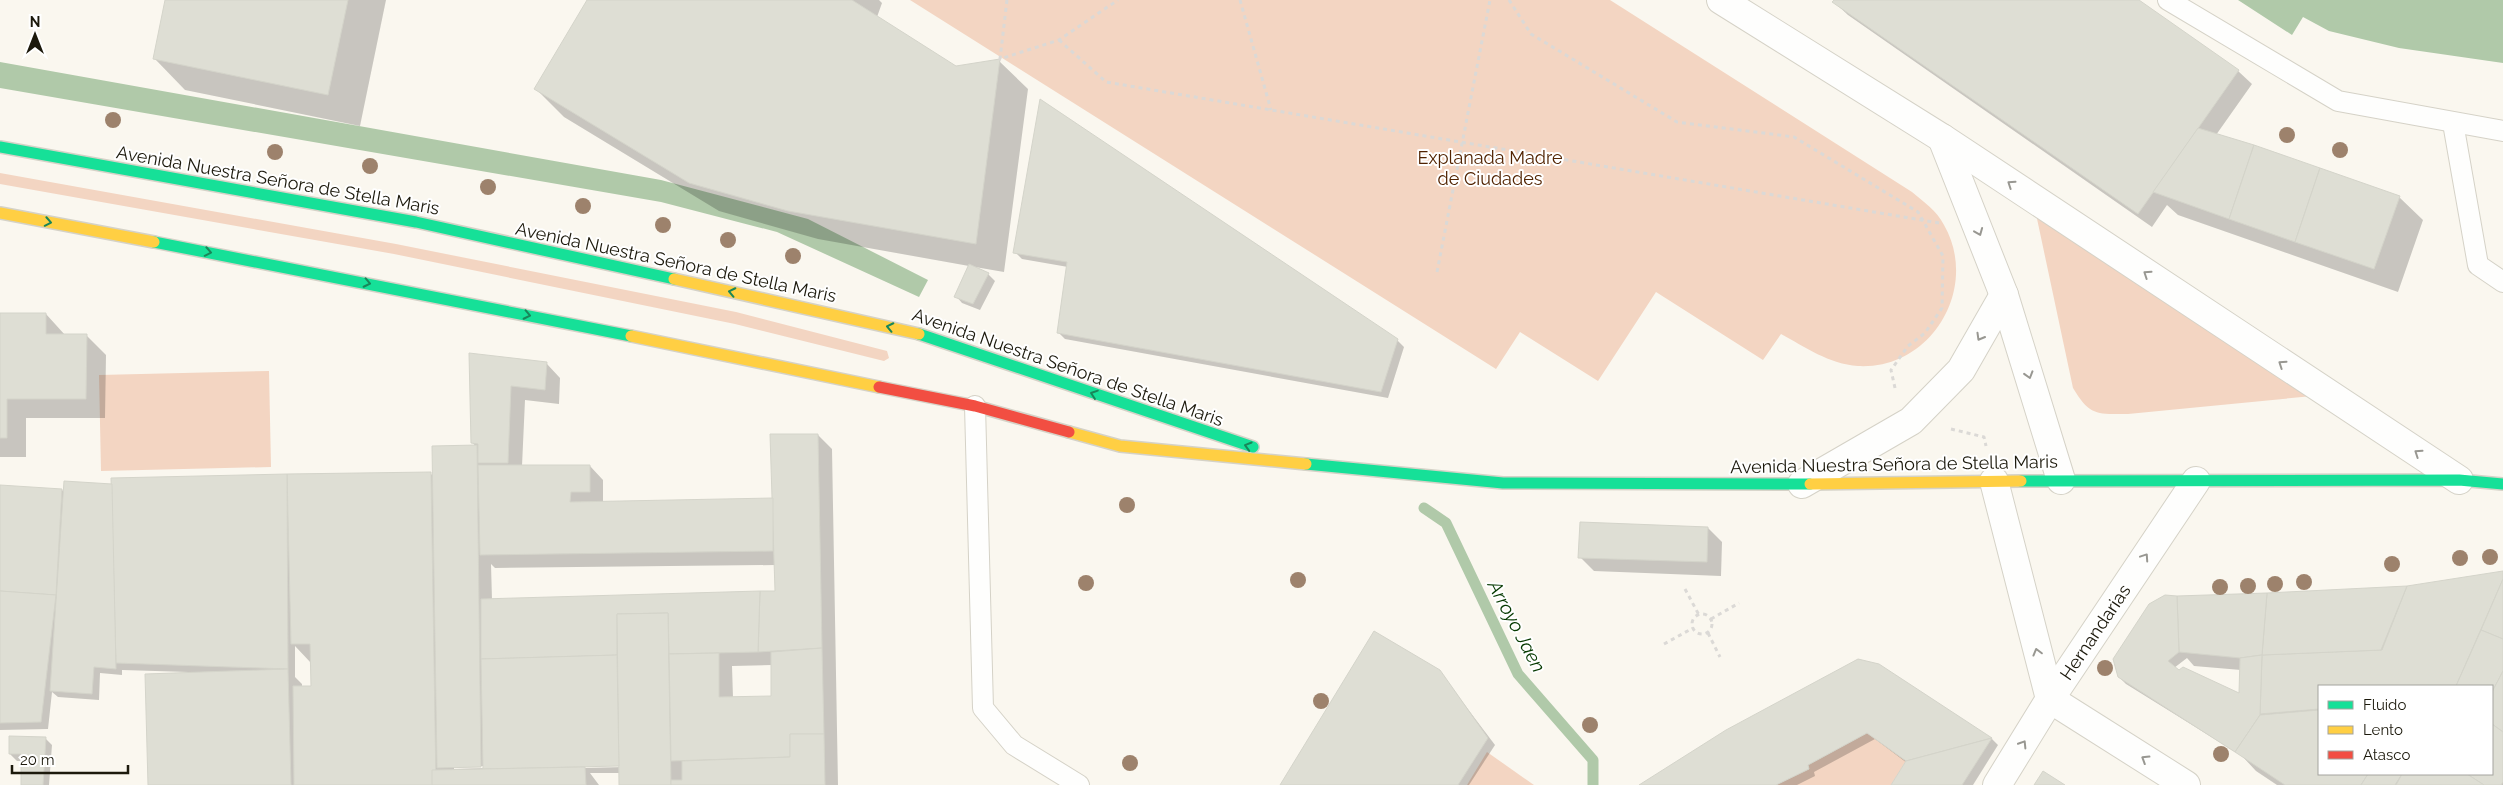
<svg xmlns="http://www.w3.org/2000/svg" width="2503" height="785" font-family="Raleway,sans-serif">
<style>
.green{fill:#f3d5c2}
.water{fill:#b0c9a9}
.shadow{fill:#0003;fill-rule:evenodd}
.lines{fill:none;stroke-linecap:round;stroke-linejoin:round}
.stream{stroke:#b0c9a9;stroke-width:11}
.building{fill:#deded4;stroke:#d4d4ca}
.lane-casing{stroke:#d5d2c7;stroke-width:22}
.street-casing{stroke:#d5d2c7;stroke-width:30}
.fast-casing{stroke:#d5d2c7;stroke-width:14}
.slow-casing{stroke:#d5d2c7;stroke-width:14}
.jam-casing{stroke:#d5d2c7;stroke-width:14}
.path{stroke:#dbd9d6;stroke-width:3;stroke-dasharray:4 4;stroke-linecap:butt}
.lane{stroke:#fefefd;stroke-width:20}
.street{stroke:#fefefd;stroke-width:28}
.fast{stroke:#16e098;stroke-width:11}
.slow{stroke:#ffcf43;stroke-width:11}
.jam{stroke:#f24e42;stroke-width:11}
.tree{fill:#9d826c}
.oneway{stroke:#989791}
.oneway2{stroke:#198659}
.labels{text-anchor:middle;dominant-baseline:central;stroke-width:4;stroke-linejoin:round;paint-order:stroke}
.park-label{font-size:18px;fill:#512301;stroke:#fff}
.street-label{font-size:18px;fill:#1c190c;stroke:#fff}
.water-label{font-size:19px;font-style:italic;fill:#063a00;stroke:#fff}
</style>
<rect width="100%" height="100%" fill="#faf7ef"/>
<g class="green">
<path d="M910 0H1610L1912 192C1924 202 1937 211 1944 225 1980 288 1931 370 1858 366 1829 364 1805 347 1781 334L1763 360 1656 292 1598 381 1520 332 1496 369Z"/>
<polygon points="0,173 396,244 736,312 887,351 889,358 884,361 735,324 394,254 0,184"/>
<path d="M2036 214 2323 395 2128 414C2096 414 2090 416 2073 388Z"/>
<polygon points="269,371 271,467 101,471 99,375"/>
<polygon points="1867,733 1906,761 1891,785 1776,785 1809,769 1808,765"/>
<polygon points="1487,752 1534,785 1467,785"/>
</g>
<g class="water">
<polygon points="2238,0 2503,0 2503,63 2399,48 2329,31 2303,17 2292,35"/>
<polygon points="0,62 661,180 808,219 928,280 919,297 777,232 661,202 0,88"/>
</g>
<g class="shadow">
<polygon points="166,0 386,0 360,126 185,90 154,58"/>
<polygon points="588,0 879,0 882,3 877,17 956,68 999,61 1028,89 1004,272 975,267 988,274 995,281 980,310 962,303 956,296 969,266 818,239 719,211 564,117 536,89"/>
<polygon points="1835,0 2136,0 2238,71 2252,84 2216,135 2399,197 2423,220 2398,292 2178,215 2167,205 2152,227 1848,15 1834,2"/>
<polygon points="1041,101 1397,340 1404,347 1388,398 1065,339 1058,332 1068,267 1022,259 1015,252"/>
<polygon points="0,314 46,314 65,335 86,335 106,355 105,418 26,418 26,457 0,457"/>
<path d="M470 354 547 364 560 378 559 404 525 400 522 466H590L603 480V502L773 499 818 435 832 449 838 785H621L620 773H590L599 785H149L188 672 122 670V675L100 673 99 700 58 697 52 692 48 729 0 730V486L62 490 65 493 113 485V479L431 474 434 477 476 447 473 443ZM491 564 495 568 775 565 776 592 492 600ZM295 646 311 663 312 688H302V684L295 677ZM772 665V697L733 698 732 666ZM625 765V767L494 770V767ZM454 766H488V768L454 769Z"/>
<polygon points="1708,528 1722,542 1721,576 1594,571 1580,557"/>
<path d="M2503 572V785H2277L2256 771 2242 756 2126 684 2119 677 2269 595 2407 587ZM2187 658 2194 666 2241 670 2240 695 2174 668ZM2319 686H2492V774H2319Z"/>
<polygon points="1858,660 1992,739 1998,745 1973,785 1892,785 1907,763 1875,739 1814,772 1815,776 1797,785 1641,785"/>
<polygon points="1439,671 1495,745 1469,785 1281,785"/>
<polygon points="45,738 52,745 49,785 23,785 23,761 17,761 10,754"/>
</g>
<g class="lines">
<polyline class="stream" points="1424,508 1446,523 1518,674 1593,760 1593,785"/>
</g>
<g class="building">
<polygon points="165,0 348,0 328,95 153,59"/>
<polygon points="587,0 852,0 956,66 1000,59 976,244 788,211 689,183 534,89"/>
<polygon points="1834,0 2139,0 2239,70 2138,214 1832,2"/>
<polygon points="1040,99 1398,339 1381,392 1057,333 1067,262 1013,253"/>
<polygon points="2198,128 2254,145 2229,219 2153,192"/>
<polygon points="2254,145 2320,168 2295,242 2229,219"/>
<polygon points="2320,168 2400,196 2374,269 2295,242"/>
<polygon points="969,264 989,273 973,304 954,297"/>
<polygon points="0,313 46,313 46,334 87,334 86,399 7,399 7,438 0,438"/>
<polygon points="469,353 547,362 545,390 511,386 508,463 478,463 478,444 471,443"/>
<polygon points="770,434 818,434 822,648 758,652 760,591 775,591"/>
<polygon points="477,445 481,767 437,768 432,446"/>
<polygon points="478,465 590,465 590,492 571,492 570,502 773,498 773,551 480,555"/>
<polygon points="431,472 436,785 294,785 293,686 311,686 310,644 291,644 287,474"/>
<polygon points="287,474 288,669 116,663 111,478"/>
<polygon points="64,481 112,484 116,669 94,667 92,694 50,691"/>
<polygon points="0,485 62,489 56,595 0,591"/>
<polygon points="1580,522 1708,527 1707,562 1578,558"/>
<polygon points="2503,571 2503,579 2456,686 2319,686 2319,709 2260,714 2262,655 2382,650 2407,586"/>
<polygon points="2503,579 2503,639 2481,630"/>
<polygon points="2407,586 2381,650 2262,655 2267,593"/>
<polygon points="0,591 56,595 41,722 0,723"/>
<polygon points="760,591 758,652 669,654 668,613 617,614 617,655 481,659 481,599"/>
<polygon points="2267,593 2262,655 2240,658 2179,652 2177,596"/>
<polygon points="2165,595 2177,596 2179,652 2168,661 2179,670 2183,667 2239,693 2240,658 2262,655 2260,715 2235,752 2118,677 2113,659 2149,604"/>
<polygon points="668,613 671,785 619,785 617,614"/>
<polygon points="2481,630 2503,639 2503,671 2492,692 2492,686 2456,686"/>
<polygon points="1374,631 1440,670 1488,738 1458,785 1280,785"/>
<polygon points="822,648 824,734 790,734 790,757 671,761 669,654 719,653 719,697 771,696 771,652"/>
<polygon points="617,655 619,766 483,769 481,659"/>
<polygon points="1858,659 1879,664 1992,738 1906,761 1867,733 1808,765 1809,769 1776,785 1639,785 1726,730"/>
<polygon points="288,669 291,785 148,785 145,674"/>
<polygon points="2503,671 2503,732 2492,724 2492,692"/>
<polygon points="2319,710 2319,774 2368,774 2361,785 2285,785 2235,752 2260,715"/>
<polygon points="2492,724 2503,732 2503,782 2501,785 2484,785 2467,774 2492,774"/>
<polygon points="790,734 824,734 825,785 671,785 671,780 682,780 682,761 790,757"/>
<polygon points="9,736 46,737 43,785 21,785 21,754 9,754"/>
<polygon points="1992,738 1962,785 1891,785 1906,761"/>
<polygon points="585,767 586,785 432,785 432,770"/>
<polygon points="2043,771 2065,785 2034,785"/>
<polygon points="2368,774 2402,774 2395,785 2361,785"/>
<polygon points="2402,774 2467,774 2484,785 2396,785"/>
</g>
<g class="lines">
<g class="lane-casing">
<g id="lane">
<polyline points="2168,0 2338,101 2503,131"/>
<polyline points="2453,123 2478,265 2503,282"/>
<polyline points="975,406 983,708 1014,745 1079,785"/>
</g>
</g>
<g class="street-casing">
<g id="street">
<polyline points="1721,0 1942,138 2459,480"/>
<polyline points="1942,138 2004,295 2061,480"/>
<polyline points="1994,481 2050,699 2186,785"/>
<polyline points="1802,484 1911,421 1961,370 2004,295"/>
<polyline points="1997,785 2050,699 2196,481"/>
</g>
</g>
<g class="fast-casing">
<g id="fast">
<polyline points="0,147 416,222 674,279"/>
<polyline points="154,242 631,336"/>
<polyline points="919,334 1253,447"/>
<polyline points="1306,464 1503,483 1810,484"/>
<polyline points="2021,481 2459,480 2503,484"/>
</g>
</g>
<g class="slow-casing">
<g id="slow">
<polyline points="0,213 154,242"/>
<polyline points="674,279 919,334"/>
<polyline points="631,336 879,387"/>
<polyline points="1069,432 1120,446 1306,464"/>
<polyline points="1810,484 2021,481"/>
</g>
</g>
<g class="jam-casing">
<polyline id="jam" points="879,387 975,406 1069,432"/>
</g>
<g class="path">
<polyline points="1007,0 1000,59 1059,40 1118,0"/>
<polyline points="1240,0 1271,110"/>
<polyline points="1509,0 1531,34 1677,122 1794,137 1918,212 1943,256 1942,308 1925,333 1908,346 1891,370 1895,388"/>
<polyline points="1059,40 1106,82 1939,223"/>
<polyline points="1437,272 1490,0"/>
<polyline points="1951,429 1984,437 1986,446"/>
<polyline points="1685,589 1699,615"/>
<circle cx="1702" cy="624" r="10"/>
<polyline points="1711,619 1739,603"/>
<polyline points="1708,633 1720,657"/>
<polyline points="1664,644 1693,628"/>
</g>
<use href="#lane" class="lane"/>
<use href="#street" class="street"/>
<use href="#fast" class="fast"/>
<use href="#slow" class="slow"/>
<use href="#jam" class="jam"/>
</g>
<g class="tree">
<circle cx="113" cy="120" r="8"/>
<circle cx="2287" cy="135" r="8"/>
<circle cx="2340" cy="150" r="8"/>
<circle cx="275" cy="152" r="8"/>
<circle cx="370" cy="166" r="8"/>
<circle cx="488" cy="187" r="8"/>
<circle cx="583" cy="206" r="8"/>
<circle cx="663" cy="225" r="8"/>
<circle cx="728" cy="240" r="8"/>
<circle cx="793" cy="256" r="8"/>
<circle cx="1127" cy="505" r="8"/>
<circle cx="2490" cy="557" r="8"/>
<circle cx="2460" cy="558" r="8"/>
<circle cx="2392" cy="564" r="8"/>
<circle cx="1298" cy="580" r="8"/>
<circle cx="2304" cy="582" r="8"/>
<circle cx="1086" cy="583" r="8"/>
<circle cx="2275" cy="584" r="8"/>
<circle cx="2248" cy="586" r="8"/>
<circle cx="2220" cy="587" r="8"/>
<circle cx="2105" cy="668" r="8"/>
<circle cx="1321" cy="701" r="8"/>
<circle cx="1590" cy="725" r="8"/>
<circle cx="2221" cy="754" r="8"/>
<circle cx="1130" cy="763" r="8"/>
</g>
<defs><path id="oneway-chevron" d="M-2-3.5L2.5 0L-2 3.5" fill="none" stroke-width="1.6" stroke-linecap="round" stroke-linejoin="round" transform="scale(1.25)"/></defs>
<g class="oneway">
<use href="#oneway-chevron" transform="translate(2011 184) rotate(-146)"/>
<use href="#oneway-chevron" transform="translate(1979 232) rotate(68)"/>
<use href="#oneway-chevron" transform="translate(2147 274) rotate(-146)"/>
<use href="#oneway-chevron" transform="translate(1980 337) rotate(120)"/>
<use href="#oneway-chevron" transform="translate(2282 364) rotate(-146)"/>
<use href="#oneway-chevron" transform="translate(2029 375) rotate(73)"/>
<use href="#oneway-chevron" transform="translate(2418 453) rotate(-146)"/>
<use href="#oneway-chevron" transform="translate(2145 557) rotate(-56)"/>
<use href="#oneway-chevron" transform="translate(2037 652) rotate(-105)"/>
<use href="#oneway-chevron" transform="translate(2023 744) rotate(-58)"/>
<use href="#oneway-chevron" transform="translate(2145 759) rotate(-148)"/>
</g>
<g class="oneway2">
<use href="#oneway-chevron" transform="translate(48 222) rotate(11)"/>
<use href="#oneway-chevron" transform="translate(208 252) rotate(11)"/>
<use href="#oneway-chevron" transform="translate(367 283) rotate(12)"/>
<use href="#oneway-chevron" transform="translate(732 292) rotate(-168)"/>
<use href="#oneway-chevron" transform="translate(527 315) rotate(12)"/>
<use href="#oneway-chevron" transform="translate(890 327) rotate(-168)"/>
<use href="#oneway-chevron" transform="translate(1094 394) rotate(-161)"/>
<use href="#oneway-chevron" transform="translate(1248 446) rotate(-164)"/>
</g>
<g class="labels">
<g class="park-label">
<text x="1490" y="157">Explanada Madre<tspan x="1490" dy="21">de Ciudades</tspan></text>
</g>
<g class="street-label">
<text transform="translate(278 180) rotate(10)">Avenida Nuestra Señora de Stella Maris</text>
<text transform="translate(676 262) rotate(12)">Avenida Nuestra Señora de Stella Maris</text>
<text transform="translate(1068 367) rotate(19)">Avenida Nuestra Señora de Stella Maris</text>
<text transform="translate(1894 464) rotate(-1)">Avenida Nuestra Señora de Stella Maris</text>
<text transform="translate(2095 632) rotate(-56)">Hernandarias</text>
</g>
<g class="water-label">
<text transform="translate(1517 626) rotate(62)">Arroyo Jaen</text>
</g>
</g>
<rect x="2318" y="685" width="175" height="90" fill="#ffffff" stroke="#a4a39e"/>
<rect x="2328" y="701" width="25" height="8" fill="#16e098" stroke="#a4a39e"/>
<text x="2363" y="710" font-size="15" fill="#1c190c">Fluido</text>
<rect x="2328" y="726" width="25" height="8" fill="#ffcf43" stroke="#a4a39e"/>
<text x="2363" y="735" font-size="15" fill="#1c190c">Lento</text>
<rect x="2328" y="751" width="25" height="8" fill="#f24e42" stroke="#a4a39e"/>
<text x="2363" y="760" font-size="15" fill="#1c190c">Atasco</text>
<g transform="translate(35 35)" stroke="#ffffff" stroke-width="4" paint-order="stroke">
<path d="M0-4L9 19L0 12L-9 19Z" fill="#1c190c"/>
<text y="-8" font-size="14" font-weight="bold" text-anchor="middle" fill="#1c190c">N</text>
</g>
<path d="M12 765v8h116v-8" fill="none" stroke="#1c190c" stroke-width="2.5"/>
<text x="20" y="765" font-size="15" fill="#1c190c" stroke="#ffffff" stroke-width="4" paint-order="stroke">20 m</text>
</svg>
